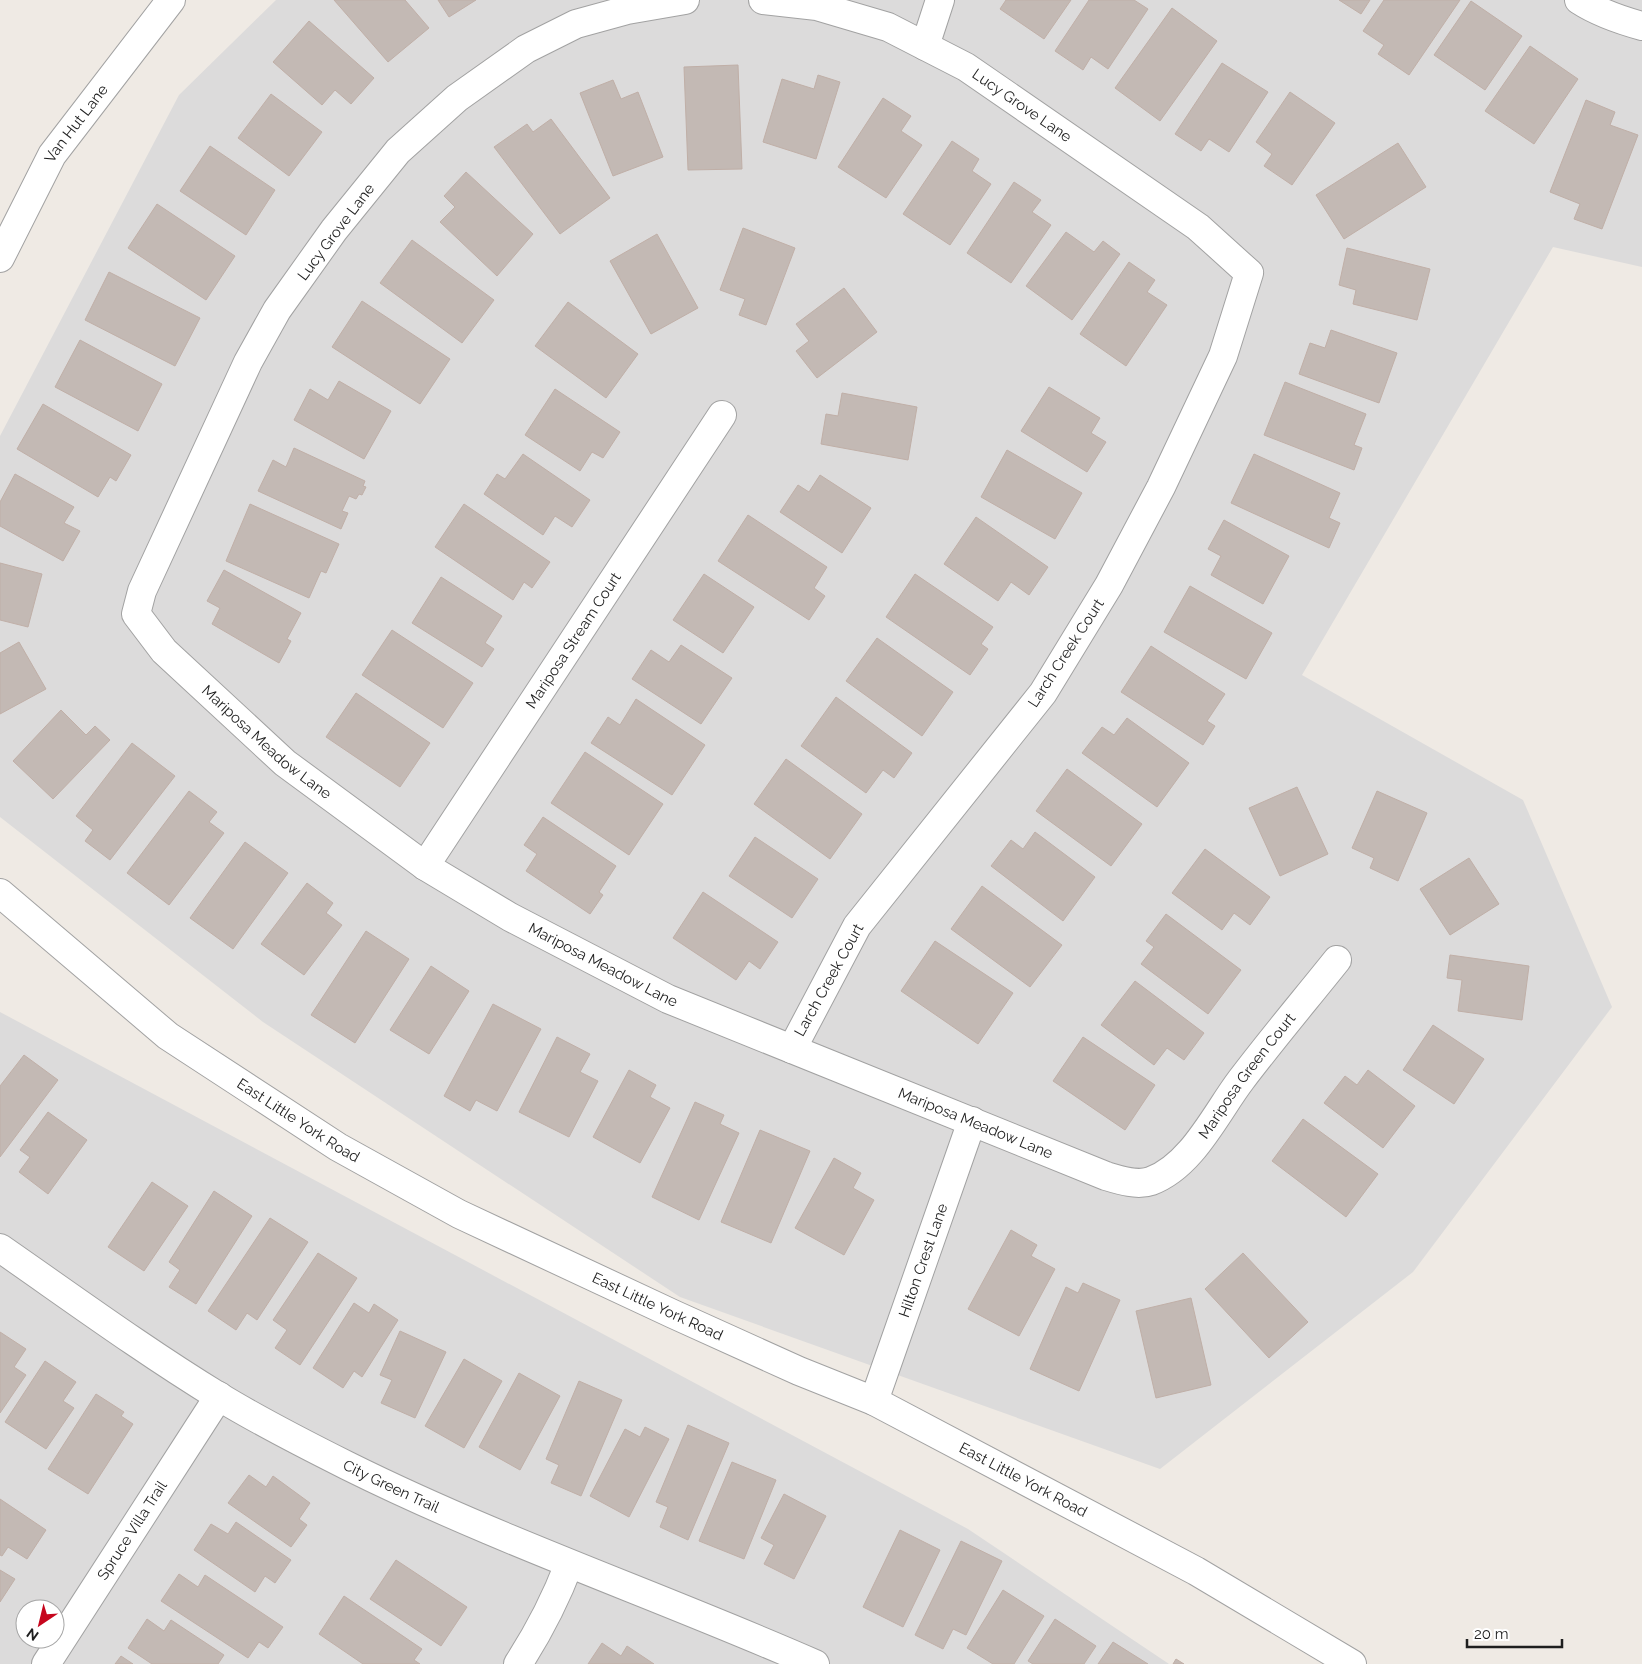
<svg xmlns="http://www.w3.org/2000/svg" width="1642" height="1664" font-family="Raleway,sans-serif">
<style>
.residential{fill:#dcdbdb;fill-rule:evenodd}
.building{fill:#c3b9b4;stroke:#c0afa7}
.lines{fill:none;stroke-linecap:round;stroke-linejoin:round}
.minor-casing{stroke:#a2a2a2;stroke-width:30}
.minor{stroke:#fff;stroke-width:28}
.labels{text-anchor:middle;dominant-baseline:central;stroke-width:5;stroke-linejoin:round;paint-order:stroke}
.street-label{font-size:15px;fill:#1e1e1e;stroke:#fff}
</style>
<rect width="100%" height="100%" fill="#efeae4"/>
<g class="residential">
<polygon points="276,0 1642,0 1642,267 1553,247 1302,675 1523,800 1612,1007 1413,1272 1160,1469 680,1297 263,1022 0,817 0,436 179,95"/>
<path d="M0 1012 968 1529 1169 1664H0ZM25 1609H55V1639H25Z"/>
</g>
<g class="building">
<polygon points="334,0 405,0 429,28 388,62"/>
<polygon points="438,0 476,0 449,17"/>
<polygon points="1006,0 1071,0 1044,39 1000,9"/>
<polygon points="1089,0 1134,0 1148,9 1108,69 1091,57 1083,70 1055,51"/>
<polygon points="1339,0 1370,0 1361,14"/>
<polygon points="1384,0 1460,0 1409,75 1378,54 1384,45 1363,31"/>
<polygon points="1471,1 1522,36 1485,90 1434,55"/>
<polygon points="1172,8 1217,41 1160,121 1115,88"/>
<polygon points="309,21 374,78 351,104 335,90 322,105 273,62"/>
<polygon points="1530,46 1578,79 1534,144 1485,111"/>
<polygon points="1222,63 1268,92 1229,152 1209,139 1201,151 1175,134"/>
<polygon points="738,65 742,169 688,170 684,67"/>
<polygon points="818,75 840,82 816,159 763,142 782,79 814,89"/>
<polygon points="613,80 621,99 638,92 663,157 613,176 580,93"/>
<polygon points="1290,92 1335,123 1292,185 1264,166 1272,154 1256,142"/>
<polygon points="271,94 322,132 289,176 238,138"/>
<polygon points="883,98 911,116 901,131 922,145 886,198 838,167"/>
<polygon points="1586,100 1615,112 1610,125 1638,135 1602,229 1574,219 1580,204 1550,192"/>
<polygon points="551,119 610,198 560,234 494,147 527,124 533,132"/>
<polygon points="952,141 979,159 972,171 991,184 950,245 903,214"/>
<polygon points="1398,143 1426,187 1344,239 1316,195"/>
<polygon points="210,146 275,190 246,235 180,191"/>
<polygon points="466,172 533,234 497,276 440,222 455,207 444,196"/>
<polygon points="1014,182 1041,200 1032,212 1051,225 1011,283 967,253"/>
<polygon points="157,204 235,256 206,300 128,248"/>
<polygon points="743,228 795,248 766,325 739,315 745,299 720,290"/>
<polygon points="1066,232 1094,252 1103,241 1120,254 1072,320 1026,286"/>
<polygon points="657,234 698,308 651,334 610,261"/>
<polygon points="412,240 494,300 462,343 380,283"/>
<polygon points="1347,248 1430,269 1417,320 1353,304 1356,290 1339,285"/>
<polygon points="1129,262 1155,280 1147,292 1167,305 1126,366 1080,334"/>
<polygon points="109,272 200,318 175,366 85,320"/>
<polygon points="844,288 877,332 817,378 796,351 809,341 796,324"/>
<polygon points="362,301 450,359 420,404 332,347"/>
<polygon points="568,302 638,354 606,398 535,346"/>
<polygon points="1331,330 1397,353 1379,403 1299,374 1310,343 1325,348"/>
<polygon points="80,340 162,384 138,431 55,387"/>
<polygon points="339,381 391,411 364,459 294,420 310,389 328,400"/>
<polygon points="1285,382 1366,414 1354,445 1362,448 1354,470 1264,435"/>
<polygon points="1049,387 1100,418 1091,433 1106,442 1087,472 1021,431"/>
<polygon points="555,389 620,432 603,458 592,452 580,471 525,435"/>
<polygon points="842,393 917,407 908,460 821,444 826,414 838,416"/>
<polygon points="43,404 131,455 116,481 110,477 98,497 17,449"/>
<polygon points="294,448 365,481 363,486 366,487 362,495 359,494 356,499 349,496 342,511 348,513 341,529 258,491 273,460 286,467"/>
<polygon points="1007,450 1082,493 1055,539 981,497"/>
<polygon points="523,454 590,500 572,527 555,516 543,535 484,494 497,474 505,479"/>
<polygon points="1254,454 1340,493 1329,518 1340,523 1329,548 1231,503"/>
<polygon points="15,474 74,507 64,523 80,531 63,561 0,526 0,502"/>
<polygon points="820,475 871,508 842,553 780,512 798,485 809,492"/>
<polygon points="250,504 339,544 326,573 321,571 309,598 226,561"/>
<polygon points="464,504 550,562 532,588 524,582 513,600 435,547"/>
<polygon points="748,515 827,567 814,588 825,596 809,620 718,561"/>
<polygon points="976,517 1048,567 1029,595 1011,582 998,601 944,564"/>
<polygon points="1224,520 1289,556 1263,604 1211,575 1221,556 1208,549"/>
<polygon points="0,563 42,574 28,627 0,620"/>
<polygon points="224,570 301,613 287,639 291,641 279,663 212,624 220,608 207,601"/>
<polygon points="704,574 754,607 723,653 673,620"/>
<polygon points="915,574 993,627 981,644 988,649 970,675 886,617"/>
<polygon points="441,577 502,616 485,643 494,649 482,667 412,623"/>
<polygon points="1190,586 1272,633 1246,679 1164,632"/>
<polygon points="392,630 473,683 443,728 362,675"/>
<polygon points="877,638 953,692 922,736 846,681"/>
<polygon points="19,642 46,689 0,714 0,653"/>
<polygon points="681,645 732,678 701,724 632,679 651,650 669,662"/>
<polygon points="1151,646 1225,694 1207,721 1215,726 1203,745 1121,692"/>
<polygon points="356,693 430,743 400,787 326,737"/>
<polygon points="836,697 912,753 894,778 883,770 866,793 801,746"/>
<polygon points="636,699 705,745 672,795 591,743 608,717 620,725"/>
<polygon points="61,710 86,735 95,726 110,740 53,799 13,761"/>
<polygon points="1127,718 1189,763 1157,807 1082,753 1102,727 1114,735"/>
<polygon points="132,743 175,776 110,860 85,841 93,830 76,816"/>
<polygon points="585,752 663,804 629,855 551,803"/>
<polygon points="786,759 862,814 830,859 754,804"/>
<polygon points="1067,769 1142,824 1111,866 1036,811"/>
<polygon points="1297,787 1328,854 1280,876 1249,808"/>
<polygon points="189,791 217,812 209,822 224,833 169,905 127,873"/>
<polygon points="1377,791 1427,813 1398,881 1370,868 1374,858 1352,848"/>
<polygon points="543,817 616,866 599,892 603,895 590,914 526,871 537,854 524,845"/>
<polygon points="1035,832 1095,877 1063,921 991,866 1011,840 1023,849"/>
<polygon points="755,837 818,879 792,918 729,876"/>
<polygon points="245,842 288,873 233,949 190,918"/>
<polygon points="1205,849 1270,897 1250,925 1234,913 1222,930 1172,893"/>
<polygon points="1469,858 1499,904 1450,935 1420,889"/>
<polygon points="307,883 333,903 326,913 342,925 304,975 261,944"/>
<polygon points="982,886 1062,945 1030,987 951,929"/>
<polygon points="703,892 778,942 760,969 749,961 736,980 673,938"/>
<polygon points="1166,914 1241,970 1208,1014 1141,964 1154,947 1146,941"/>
<polygon points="366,931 409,959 355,1043 311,1015"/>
<polygon points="935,941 1013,993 978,1044 901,991"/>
<polygon points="1450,955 1529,966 1522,1020 1458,1011 1462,980 1447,978"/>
<polygon points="431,966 469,991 429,1054 390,1030"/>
<polygon points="1135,981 1204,1033 1184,1060 1167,1048 1154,1065 1101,1025"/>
<polygon points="493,1004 541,1029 497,1111 476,1100 470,1111 444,1096"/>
<polygon points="1433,1025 1484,1059 1454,1104 1403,1070"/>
<polygon points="557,1037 590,1054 580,1072 598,1081 569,1137 519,1112"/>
<polygon points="1083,1037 1155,1085 1125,1130 1053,1081"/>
<polygon points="24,1055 58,1080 0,1157 0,1086"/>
<polygon points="629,1070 656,1085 650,1097 670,1108 640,1163 593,1137"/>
<polygon points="1368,1070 1415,1106 1383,1148 1324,1103 1345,1076 1357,1085"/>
<polygon points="695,1102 724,1115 720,1124 739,1133 699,1220 652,1197"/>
<polygon points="48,1112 87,1140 48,1194 19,1172 30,1157 20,1150"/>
<polygon points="1303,1119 1378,1174 1346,1217 1272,1161"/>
<polygon points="760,1130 810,1151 771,1243 721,1222"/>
<polygon points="834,1158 861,1173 853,1188 874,1200 844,1255 795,1228"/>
<polygon points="152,1182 188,1206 144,1271 108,1247"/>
<polygon points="214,1191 252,1216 196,1304 169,1287 180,1270 169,1262"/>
<polygon points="270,1218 308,1242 257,1320 247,1313 236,1330 208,1311"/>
<polygon points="1011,1230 1037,1245 1031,1256 1055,1269 1019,1336 968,1309"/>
<polygon points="318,1253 357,1278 300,1365 275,1348 287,1330 273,1320"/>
<polygon points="1243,1253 1308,1322 1269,1358 1205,1289"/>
<polygon points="1083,1283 1120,1300 1079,1391 1030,1369 1066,1287 1078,1293"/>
<polygon points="1191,1298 1211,1385 1156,1398 1136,1311"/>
<polygon points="354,1303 369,1313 374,1304 398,1320 362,1377 354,1371 343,1388 313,1368"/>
<polygon points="400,1331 446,1352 415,1418 381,1403 392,1380 380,1375"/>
<polygon points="0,1332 26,1349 14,1367 26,1375 0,1413"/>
<polygon points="464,1359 502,1381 464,1448 425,1426"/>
<polygon points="45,1361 76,1382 63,1401 74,1408 46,1449 5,1422"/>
<polygon points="519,1373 560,1396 520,1470 479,1447"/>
<polygon points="579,1381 622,1400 581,1496 551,1483 559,1465 546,1459"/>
<polygon points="96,1394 124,1412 121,1416 133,1424 88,1494 48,1469"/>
<polygon points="688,1425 729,1443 688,1540 660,1527 668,1507 656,1502"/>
<polygon points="645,1427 669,1439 629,1517 590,1496 625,1429 640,1437"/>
<polygon points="732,1462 776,1480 744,1559 699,1541"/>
<polygon points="249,1475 266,1487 273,1476 310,1503 299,1519 307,1525 291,1547 228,1503"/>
<polygon points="784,1494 826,1516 794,1579 764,1564 774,1545 761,1538"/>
<polygon points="0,1499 46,1530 27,1559 8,1547 2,1556 0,1555"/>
<polygon points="236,1522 291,1560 275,1583 265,1576 255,1592 194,1550 211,1524 228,1534"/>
<polygon points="900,1530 940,1550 903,1627 863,1607"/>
<polygon points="961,1541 1002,1561 966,1635 953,1629 943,1649 915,1635"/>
<polygon points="396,1560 467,1607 441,1646 370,1599"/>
<polygon points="0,1570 15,1579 0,1602"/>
<polygon points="179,1574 198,1587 205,1575 283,1627 268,1648 259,1642 248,1658 161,1601"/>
<polygon points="1003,1590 1044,1616 1014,1664 993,1664 967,1648"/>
<polygon points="344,1596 422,1649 414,1660 420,1664 363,1664 319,1634"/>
<polygon points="147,1619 164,1631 171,1620 224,1655 218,1664 152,1664 128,1648"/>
<polygon points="1055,1619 1096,1646 1084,1664 1033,1664 1028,1661"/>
<polygon points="1113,1642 1148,1664 1098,1664"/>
<polygon points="602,1643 621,1656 627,1646 654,1664 588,1664"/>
<polygon points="121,1656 133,1664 115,1664"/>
<polygon points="1176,1659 1184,1664 1173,1664"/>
</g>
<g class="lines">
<g class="minor-casing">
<g id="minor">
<path id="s1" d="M685 0 627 10 576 24 526 49 457 98 398 151 334 230 277 310 248 362 142 591 136 614 164 651 285 763 425 866 510 917 668 999 1106 1176C1119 1180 1137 1186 1151 1181 1192 1166 1216 1113 1241 1080 1272 1039 1305 1000 1337 960"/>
<path id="s2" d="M763 0 817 6 888 27 966 67 1198 227 1249 273 1223 356 1161 487 1109 585 1043 693 857 926 792 1049"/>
<path d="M1579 0C1599 13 1620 20 1642 26"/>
<polyline points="925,46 940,0"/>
<path id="s3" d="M0 258 52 155 171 0"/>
<path id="s4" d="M425 866 722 415"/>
<path id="s5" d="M0 893 168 1036 338 1147 459 1214 673 1314 799 1371 874 1401 1196 1571 1352 1664"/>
<path id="s6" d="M0 1248C72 1298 143 1350 218 1396 259 1421 304 1444 348 1466 499 1541 660 1596 815 1664"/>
<path id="s7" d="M874 1401 972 1121"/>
<path id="s8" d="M46 1664 219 1396"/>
<path d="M518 1664C540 1630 555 1601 569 1564"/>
</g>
</g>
<use href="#minor" class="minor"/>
</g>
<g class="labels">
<g class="street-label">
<text stroke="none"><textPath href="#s2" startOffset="284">Lucy Grove Lane</textPath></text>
<text stroke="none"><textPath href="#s3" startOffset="155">Van Hut Lane</textPath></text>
<text transform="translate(336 232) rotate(-53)">Lucy Grove Lane</text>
<text stroke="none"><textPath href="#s4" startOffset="270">Mariposa Stream Court</textPath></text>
<text transform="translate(1066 653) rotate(-57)">Larch Creek Court</text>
<text stroke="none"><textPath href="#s1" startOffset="1051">Mariposa Meadow Lane</textPath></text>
<text stroke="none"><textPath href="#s1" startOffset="1456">Mariposa Meadow Lane</textPath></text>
<text transform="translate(829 980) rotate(-61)">Larch Creek Court</text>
<text stroke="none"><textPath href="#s1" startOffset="2192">Mariposa Green Court</textPath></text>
<text stroke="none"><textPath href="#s5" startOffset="376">East Little York Road</textPath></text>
<text stroke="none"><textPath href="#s1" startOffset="1861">Mariposa Meadow Lane</textPath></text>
<text stroke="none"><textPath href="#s7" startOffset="149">Hilton Crest Lane</textPath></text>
<text stroke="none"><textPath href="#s5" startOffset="781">East Little York Road</textPath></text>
<text stroke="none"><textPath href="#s5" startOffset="1186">East Little York Road</textPath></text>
<text stroke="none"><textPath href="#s6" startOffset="459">City Green Trail</textPath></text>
<text stroke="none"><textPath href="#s8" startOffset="159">Spruce Villa Trail</textPath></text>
</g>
</g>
<g transform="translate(40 1624) rotate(215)"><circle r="24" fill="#ffffff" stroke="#a5a5a5"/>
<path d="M0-4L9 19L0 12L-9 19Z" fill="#c6061d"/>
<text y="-8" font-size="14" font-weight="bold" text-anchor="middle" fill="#1e1e1e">N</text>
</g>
<path d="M1467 1639v8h95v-8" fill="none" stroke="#1e1e1e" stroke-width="2.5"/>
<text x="1474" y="1639" font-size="15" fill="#1e1e1e" stroke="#ffffff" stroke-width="4" paint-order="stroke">20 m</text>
</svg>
